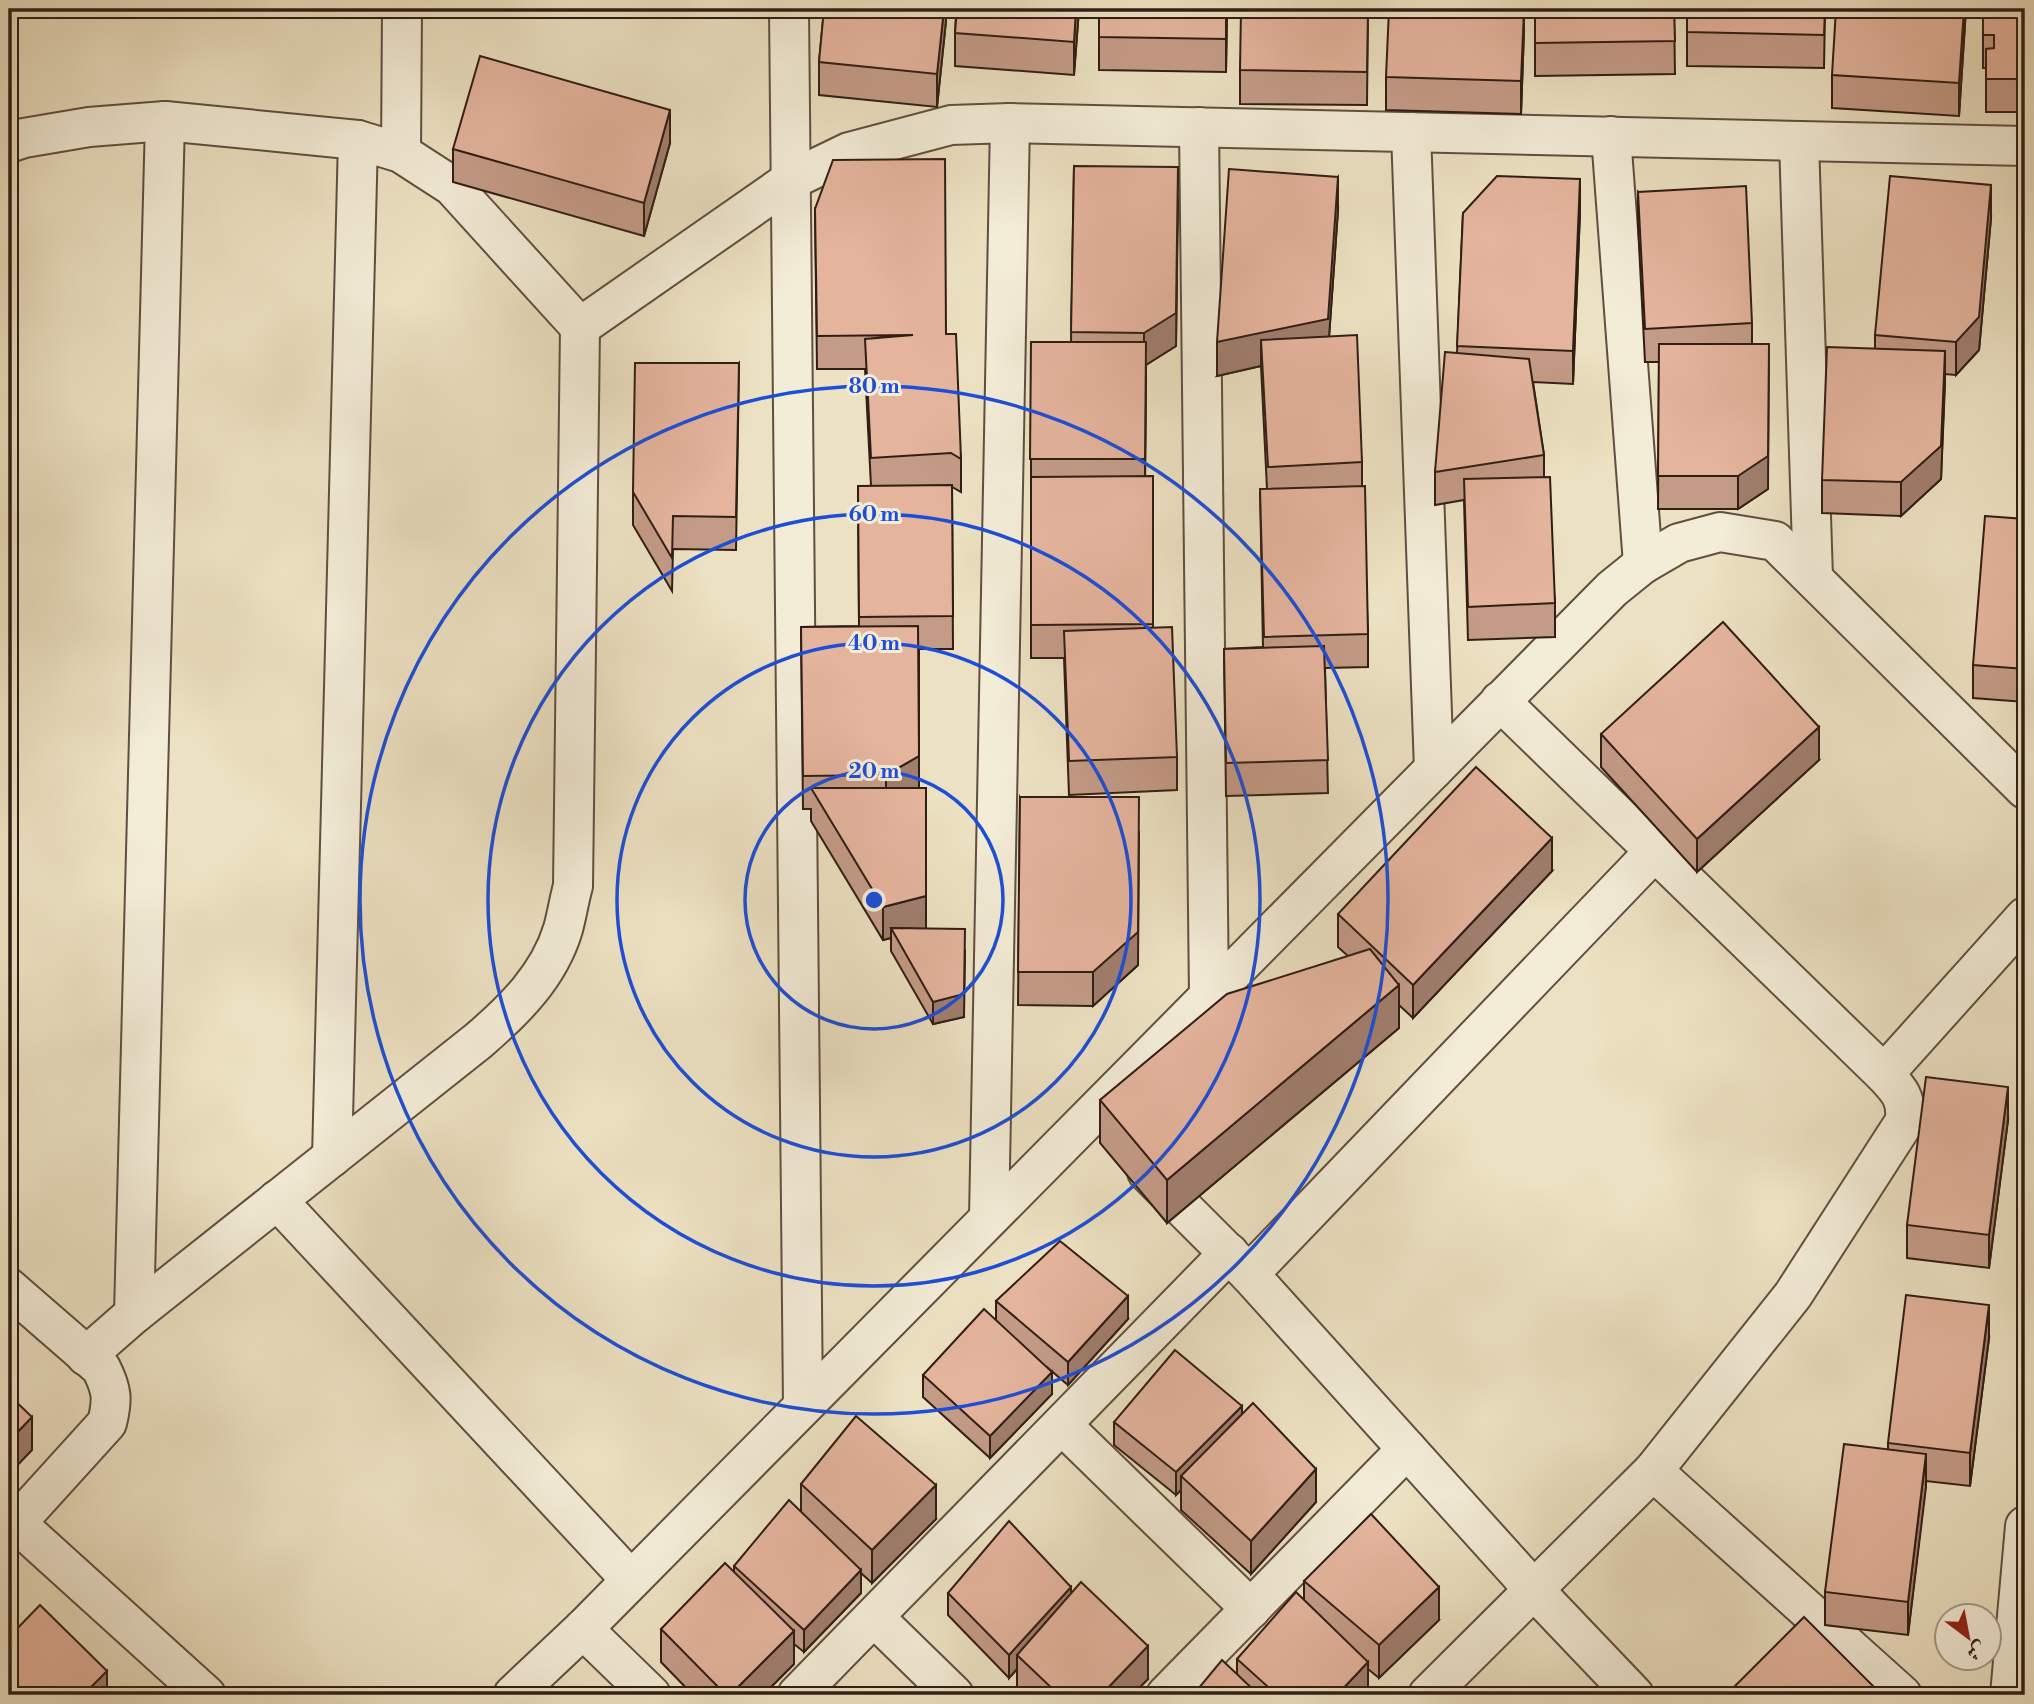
<svg xmlns="http://www.w3.org/2000/svg" width="2034" height="1704" font-family="'Libre Bodoni',Amiri,serif">
<style>
.lines{fill:none;stroke-linecap:round;stroke-linejoin:round}
.minor-casing{stroke:#5f4f40;stroke-width:42}
.minor{stroke:#f3ecd7;stroke-width:38}
.wall{fill:#c49b87;stroke:#301e15;stroke-width:2}
.shaded-wall{fill:#a07e6e;stroke:#301e15;stroke-width:2}
.building{fill:#e4b49d;stroke:#301e15;stroke-width:2}
.ring{fill:none;stroke:#1d4ed8;stroke-width:3.5}
.centre{fill:#1d4ed8;stroke:#f3ecd7;stroke-width:3.5}
.ring-label{font-size:21px;text-anchor:middle;font-weight:bold;fill:#1d4ed8;stroke:#f3ecd7;stroke-width:6;stroke-linejoin:round;paint-order:stroke}
</style>
<rect width="100%" height="100%" fill="#ece1c2"/>
<filter id="stains"><feTurbulence type="fractalNoise" baseFrequency=".00286" numOctaves="4"/><feColorMatrix values="0 0 0 0 .2 0 0 0 0 .09 0 0 0 0 .02 0 0 0 .5 -.17"/></filter>
<radialGradient id="worn" r=".72"><stop offset=".6" stop-color="#630" stop-opacity="0"/><stop offset="1" stop-color="#630" stop-opacity=".3"/></radialGradient>
<g class="lines">
<g class="minor-casing">
<g id="minor">
<polyline points="789,9 803,1406"/>
<polyline points="1199,127 1209,996"/>
<polyline points="1411,132 1434,769"/>
<polyline points="1611,136 1643,564"/>
<polyline points="1799,141 1813,578"/>
<path d="M9 143 24 138 89 127 165 121 358 140 401 153 452 186 580 327 573 886C569 900 567 915 563 929 549 976 514 1010 478 1041L134 1314 86 1356"/>
<polyline points="401,153 402,9"/>
<polyline points="580,327 791,180 849,152 951,125 1010,123 2025,146"/>
<polyline points="1884,1074 2025,917"/>
<polyline points="332,1157 358,140"/>
<polyline points="1147,1172 1249,1274 1535,1591 1634,1695"/>
<polyline points="277,1200 631,1580"/>
<polyline points="989,1218 1010,123"/>
<polyline points="1249,1274 1655,851"/>
<path d="M9 1288 101 1368C112 1390 113 1399 107 1423L9 1531"/>
<polyline points="134,1314 165,121"/>
<polyline points="1062,1425 1251,1609"/>
<polyline points="1653,1471 1902,1695"/>
<polyline points="16,1523 206,1695"/>
<polyline points="874,1617 954,1695"/>
<polyline points="583,1629 651,1695"/>
<polyline points="513,1695 583,1629 1612,589 1643,564 1679,543 1720,532 1775,541 2025,789"/>
<polyline points="797,1695 1229,1253"/>
<polyline points="1166,1695 1407,1449"/>
<path d="M1428 1695 1653 1471 1793 1295 1905 1121C1907 1098 1899 1090 1884 1074L1500 701"/>
<polyline points="2010,1695 2025,1526"/>
</g>
</g>
<use href="#minor" class="minor"/>
</g>
<g class="wall">
<polygon points="824,9 1079,9 1074,75 955,66 955,33 956,14 946,10 946,21 937,107 819,95 819,62"/>
<polygon points="1099,9 1227,9 1226,72 1099,70"/>
<polygon points="1368,9 1367,105 1240,104 1240,70"/>
<polygon points="1535,9 1674,9 1675,74 1535,76"/>
<polygon points="1687,9 1825,9 1824,68 1687,66"/>
<polygon points="1966,9 1959,116 1832,108 1832,75"/>
<polygon points="1983,9 2025,9 2025,112 1986,112 1986,68 1983,68"/>
<polygon points="1524,30 1521,114 1386,110 1386,77"/>
<polygon points="670,143 644,236 453,182 453,149"/>
<polygon points="1074,166 1178,200 1176,346 1146,365 1145,476 1153,476 1153,628 1177,757 1177,790 1069,795 1064,658 1031,658 1031,342 1071,342"/>
<polygon points="1638,192 1752,323 1752,344 1768,489 1738,509 1658,509 1659,362 1645,362 1638,225"/>
<polygon points="815,209 946,334 961,459 961,492 952,487 953,649 919,649 919,788 926,929 964,1017 933,1024 891,951 891,938 883,940 811,821 811,809 803,809 801,627 859,626 858,486 871,486 865,369 817,369"/>
<polygon points="1338,210 1329,337 1362,462 1362,486 1368,634 1368,667 1325,668 1328,793 1226,796 1224,649 1263,647 1260,489 1267,489 1261,366 1217,376"/>
<polygon points="1580,212 1573,384 1533,382 1544,455 1544,477 1555,603 1555,637 1468,640 1464,500 1435,505 1435,472 1457,353 1463,213"/>
<polygon points="1991,218 1979,350 1956,375 1945,374 1941,479 1901,516 1822,513 1822,480 1875,349 1875,335"/>
<polygon points="739,363 736,550 673,549 672,591 633,525 633,492"/>
<polygon points="2025,519 2025,702 1973,698 1973,665"/>
<polygon points="1601,734 1819,760 1697,872 1601,767"/>
<polygon points="1020,797 1138,965 1093,1006 1018,1005"/>
<polygon points="1552,871 1413,1018 1399,1005 1399,1028 1167,1223 1100,1143 1100,1100 1348,956 1338,947 1338,914"/>
<polygon points="2008,1120 1989,1268 1907,1258 1907,1225"/>
<polygon points="996,1301 1128,1319 1068,1385 1048,1368 1052,1394 990,1458 923,1397 923,1375 996,1320"/>
<polygon points="1989,1338 1970,1486 1926,1481 1908,1635 1825,1625 1825,1592 1888,1449 1888,1443"/>
<polygon points="1242,1415 1316,1502 1251,1574 1181,1510 1181,1490 1176,1495 1114,1445 1114,1422"/>
<polygon points="801,1484 936,1519 872,1583 861,1573 861,1593 804,1652 794,1644 794,1664 763,1695 693,1695 661,1662 661,1629 734,1573 734,1566 801,1512"/>
<polygon points="2025,1574 2025,1635 2022,1634 2022,1601"/>
<polygon points="1304,1581 1439,1620 1379,1678 1368,1669 1368,1695 1193,1695 1237,1674 1237,1659 1304,1600"/>
<polygon points="948,1593 1071,1594 1148,1679 1132,1695 1024,1695 1017,1689 1017,1669 1009,1678 948,1615"/>
</g>
<g class="shaded-wall">
<polygon points="944,9 946,9 946,21 937,107 937,74"/>
<polygon points="1076,9 1079,9 1074,75 1074,42"/>
<polygon points="1226,9 1227,9 1226,72"/>
<polygon points="1524,9 1524,30 1521,114 1521,81"/>
<polygon points="1964,9 1966,9 1959,116 1959,83"/>
<polygon points="670,110 670,143 644,236 644,203"/>
<polygon points="1178,167 1176,346 1146,365 1145,492 1145,365 1144,366 1144,333"/>
<polygon points="1338,177 1338,210 1328,352 1261,340 1261,366 1217,376 1217,342"/>
<polygon points="1580,179 1580,212 1573,384 1573,351"/>
<polygon points="1991,185 1991,218 1979,350 1956,375 1956,342"/>
<polygon points="1769,344 1768,489 1738,509 1738,476"/>
<polygon points="1945,351 1945,384 1941,479 1901,516 1901,482"/>
<polygon points="1819,727 1819,760 1697,872 1697,839"/>
<polygon points="919,756 919,789 886,808 886,775"/>
<polygon points="1139,831 1138,965 1093,1006 1093,972"/>
<polygon points="1552,838 1552,871 1413,1018 1413,985"/>
<polygon points="926,896 926,929 891,928 891,938 883,940 883,907"/>
<polygon points="965,952 964,1017 933,1024 933,1002"/>
<polygon points="1399,985 1399,1028 1167,1223 1167,1180"/>
<polygon points="2008,1087 2008,1120 1989,1268 1989,1235"/>
<polygon points="1128,1296 1128,1319 1068,1385 1068,1362"/>
<polygon points="1989,1305 1989,1338 1970,1486 1970,1453"/>
<polygon points="1052,1372 1052,1394 990,1458 990,1436"/>
<polygon points="1242,1406 1242,1428 1181,1476 1181,1490 1176,1495 1176,1472"/>
<polygon points="32,1417 32,1450 9,1474 9,1441"/>
<polygon points="1926,1454 1926,1487 1908,1635 1908,1602"/>
<polygon points="1316,1469 1316,1502 1251,1574 1251,1541"/>
<polygon points="936,1485 936,1519 872,1583 872,1550"/>
<polygon points="861,1570 861,1593 804,1652 804,1630"/>
<polygon points="1071,1587 1071,1610 1017,1655 1017,1669 1009,1678 1009,1655"/>
<polygon points="1439,1587 1439,1620 1379,1678 1379,1645"/>
<polygon points="794,1631 794,1664 763,1695 730,1695"/>
<polygon points="1148,1646 1148,1679 1132,1695 1101,1695"/>
<polygon points="1368,1662 1368,1695 1337,1695"/>
<polygon points="107,1671 107,1695 83,1695"/>
</g>
<g class="building">
<polygon points="824,9 944,9 937,74 819,62"/>
<polygon points="957,9 1076,9 1074,42 955,33"/>
<polygon points="1099,9 1226,9 1226,39 1099,37"/>
<polygon points="1241,9 1368,9 1367,72 1240,70"/>
<polygon points="1389,9 1524,9 1521,81 1386,77"/>
<polygon points="1535,9 1674,9 1675,41 1535,43"/>
<polygon points="1687,9 1825,9 1824,35 1687,32"/>
<polygon points="1836,9 1964,9 1959,83 1832,75"/>
<polygon points="1983,9 2025,9 2025,79 1986,79 1986,49 1994,48 1994,35 1983,35"/>
<polygon points="480,56 670,110 644,203 453,149"/>
<polygon points="945,159 946,334 956,334 961,459 951,453 871,458 865,339 913,335 817,336 815,209 833,160"/>
<polygon points="1074,166 1178,167 1176,313 1144,333 1071,332"/>
<polygon points="1229,169 1338,177 1328,319 1217,342"/>
<polygon points="1497,176 1580,179 1573,351 1457,346 1463,213"/>
<polygon points="1890,176 1991,185 1979,317 1956,342 1875,335"/>
<polygon points="1746,186 1752,323 1645,329 1638,192"/>
<polygon points="1357,335 1362,462 1268,467 1261,340"/>
<polygon points="1031,342 1146,342 1145,459 1030,459"/>
<polygon points="1659,344 1769,344 1768,456 1738,476 1658,476"/>
<polygon points="1827,347 1945,351 1941,446 1901,482 1822,480"/>
<polygon points="1445,352 1529,359 1544,455 1435,472"/>
<polygon points="635,363 739,363 736,517 673,516 672,558 633,492"/>
<polygon points="1153,476 1153,624 1031,625 1031,477"/>
<polygon points="1550,477 1555,603 1468,607 1464,479"/>
<polygon points="952,485 953,616 859,617 858,486"/>
<polygon points="1365,486 1368,634 1264,637 1260,489"/>
<polygon points="1985,516 2025,519 2025,669 1973,665"/>
<polygon points="1723,622 1819,727 1697,839 1601,734"/>
<polygon points="918,626 919,756 886,775 803,776 801,627"/>
<polygon points="1172,627 1177,757 1069,761 1064,631"/>
<polygon points="1324,646 1328,760 1226,763 1224,649"/>
<polygon points="1476,767 1552,838 1413,985 1338,914"/>
<polygon points="811,788 926,788 926,896 883,907"/>
<polygon points="1020,797 1139,797 1138,932 1093,972 1018,972"/>
<polygon points="891,928 965,929 964,994 933,1002"/>
<polygon points="1370,949 1399,985 1167,1180 1100,1100 1227,994"/>
<polygon points="1926,1077 2008,1087 1989,1235 1907,1225"/>
<polygon points="1060,1241 1128,1296 1068,1362 996,1301"/>
<polygon points="1906,1295 1989,1305 1970,1453 1888,1443"/>
<polygon points="984,1309 1052,1372 990,1436 923,1375"/>
<polygon points="1175,1350 1242,1406 1176,1472 1114,1422"/>
<polygon points="9,1395 32,1417 9,1441"/>
<polygon points="1253,1403 1316,1469 1251,1541 1181,1476"/>
<polygon points="856,1416 936,1485 872,1550 801,1484"/>
<polygon points="1844,1444 1926,1454 1908,1602 1825,1592"/>
<polygon points="789,1500 861,1570 804,1630 734,1566"/>
<polygon points="1371,1514 1439,1587 1379,1645 1304,1581"/>
<polygon points="1009,1521 1071,1587 1009,1655 948,1593"/>
<polygon points="725,1563 794,1631 730,1695 726,1695 661,1629"/>
<polygon points="2025,1574 2025,1601 2022,1601"/>
<polygon points="1081,1582 1148,1646 1101,1695 1059,1695 1017,1655"/>
<polygon points="1296,1592 1368,1662 1337,1695 1277,1695 1237,1659"/>
<polygon points="40,1605 107,1671 83,1695 9,1695 9,1637"/>
<polygon points="1804,1617 1882,1695 1726,1695"/>
<polygon points="1222,1660 1259,1695 1193,1695"/>
</g>
<g class="ring">
<circle cx="874" cy="900" r="129"/>
<circle cx="874" cy="900" r="257"/>
<circle cx="874" cy="900" r="386"/>
<circle cx="874" cy="900" r="514"/>
</g>
<circle cx="874" cy="900" r="10" class="centre"/>
<g class="ring-label">
<text x="874" y="393">80 m</text>
<text x="874" y="521">60 m</text>
<text x="874" y="650">40 m</text>
<text x="874" y="778">20 m</text>
</g>
<rect width="2034" height="1704" fill="none" stroke="#ece1c2" stroke-width="35"/>
<rect x="10" y="10" width="2013" height="1683" fill="none" stroke="#301e15" stroke-width="3.5"/>
<rect x="18" y="18" width="1999" height="1669" fill="none" stroke="#301e15" stroke-width="2"/>
<g transform="translate(1968 1637) rotate(148)"><circle r="33" fill="#f3ecd7" stroke="#a59a89" stroke-width="2"/>
<path d="M0-5L12 26L0 18L-12 26Z" fill="#8f2418"/>
<text y="-10" font-size="19" font-weight="bold" text-anchor="middle" fill="#301e15">ش</text>
</g>
<rect width="100%" height="100%" filter="url(#stains)"/>
<rect width="100%" height="100%" fill="url(#worn)"/>
</svg>
